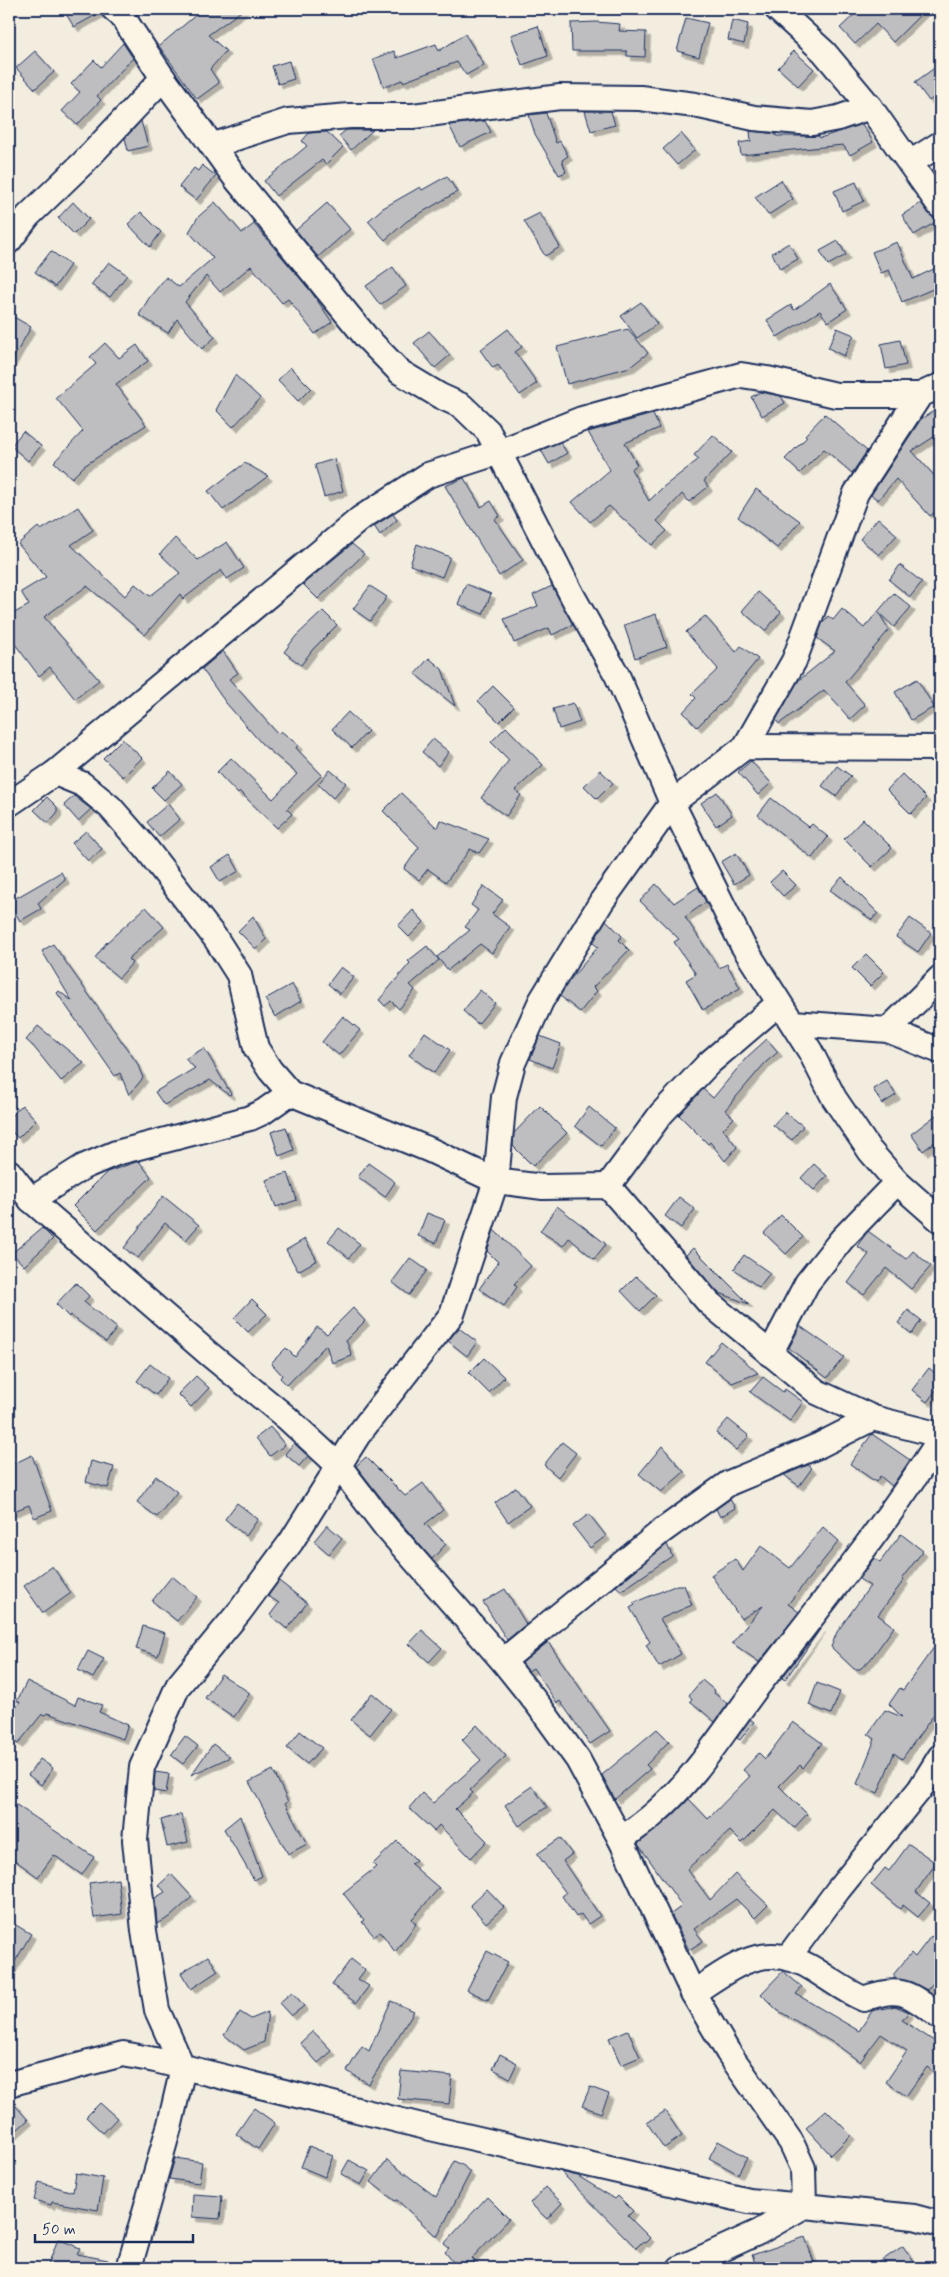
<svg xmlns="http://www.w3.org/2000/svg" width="949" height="2277" font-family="Mynerve,sans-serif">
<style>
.building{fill:#bebec0;stroke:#1b2f5e;filter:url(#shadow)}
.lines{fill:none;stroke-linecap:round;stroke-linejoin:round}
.minor-casing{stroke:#1b2f5e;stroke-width:28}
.minor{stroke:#fcf5e5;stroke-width:24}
</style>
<defs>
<filter id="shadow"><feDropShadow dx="4.5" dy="4.5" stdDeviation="0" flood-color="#0004"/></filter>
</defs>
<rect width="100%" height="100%" fill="#f3ede0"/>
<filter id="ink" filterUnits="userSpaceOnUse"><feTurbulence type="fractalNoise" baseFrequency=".02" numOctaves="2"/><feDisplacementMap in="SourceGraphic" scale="10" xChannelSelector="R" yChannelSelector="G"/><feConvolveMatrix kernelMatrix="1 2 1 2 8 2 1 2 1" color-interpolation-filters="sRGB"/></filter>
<g filter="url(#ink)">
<g class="building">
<polygon points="63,9 101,9 101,12 74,27"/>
<polygon points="203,9 244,9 208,35 226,51 210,69 219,83 197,99 159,46"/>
<polygon points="860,9 926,9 893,42 876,24 855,44 840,28"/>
<polygon points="686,18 708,23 699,57 677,51"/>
<polygon points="732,20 748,24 744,44 728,40"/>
<polygon points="596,22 620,24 619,31 646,32 645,57 627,56 627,51 572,51 571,23"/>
<polygon points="538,26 548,56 522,65 511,35"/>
<polygon points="465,34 484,65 466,75 457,62 403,82 402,80 384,87 373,59 394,51 397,58 436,44 439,51"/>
<polygon points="123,43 133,58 97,96 101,100 77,125 62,111 80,92 71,84 94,60 101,67"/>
<polygon points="35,51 54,72 35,89 16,68"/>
<polygon points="794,51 814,69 798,86 778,68"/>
<polygon points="289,61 294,79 278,84 272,66"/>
<polygon points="940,64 940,93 929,101 915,82"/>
<polygon points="585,111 611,111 615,125 591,131"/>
<polygon points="546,113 556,143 560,141 568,156 562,160 566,172 559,175 535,134 529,115"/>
<polygon points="141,121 148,146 128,151 125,138"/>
<polygon points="485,121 491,132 460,147 449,125"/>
<polygon points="862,124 873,142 850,155 843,145 741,155 739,143 751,141 750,131 776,134 776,136 819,136 820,138"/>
<polygon points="346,130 373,130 351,150 339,136"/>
<polygon points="327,132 343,147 326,164 322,160 276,196 264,181 307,146 302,141 309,133"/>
<polygon points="681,133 695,150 677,165 663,149"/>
<polygon points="202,165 216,176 196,200 179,187 194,168 198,171"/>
<polygon points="447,176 457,192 407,221 385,240 368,221 383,208 420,187 422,190"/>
<polygon points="781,180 793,199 768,215 755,197"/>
<polygon points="856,182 864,201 842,211 834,191"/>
<polygon points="73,202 89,219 74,234 58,218"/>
<polygon points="215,202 242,233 254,224 310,290 332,322 315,334 288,299 282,303 251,266 220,292 206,276 185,302 215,337 202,349 177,319 168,333 139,315 149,298 166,277 179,287 213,258 189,232 198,217"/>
<polygon points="327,203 350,229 318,257 296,230"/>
<polygon points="921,203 929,214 939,220 914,235 902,215"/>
<polygon points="141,212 161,232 150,247 128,224"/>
<polygon points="540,213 560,247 545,256 524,221"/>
<polygon points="838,241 846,255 828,265 820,251"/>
<polygon points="897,242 913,279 940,266 940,286 902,302 889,270 881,273 872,252"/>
<polygon points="789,243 798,259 780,269 772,253"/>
<polygon points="51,251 70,265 55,287 35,272"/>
<polygon points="109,262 127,275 110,297 91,285"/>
<polygon points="393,267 406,286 380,305 366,286"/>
<polygon points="830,284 847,309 828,322 820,311 777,337 767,320 791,305 794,310"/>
<polygon points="641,302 657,324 637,338 621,316"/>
<polygon points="9,314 31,327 9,366"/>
<polygon points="837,328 854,335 844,356 828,348"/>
<polygon points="508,329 522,347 515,352 537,383 520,395 498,365 493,368 480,350"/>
<polygon points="628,329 648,353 630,367 567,384 557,347"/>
<polygon points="429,331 450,355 435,368 414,343"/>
<polygon points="900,340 906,365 886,369 881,344"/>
<polygon points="105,343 119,358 137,345 148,361 116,384 146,425 84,466 72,478 54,462 83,431 56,398 96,364 90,357"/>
<polygon points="290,367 311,388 298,401 278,380"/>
<polygon points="235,375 260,398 233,427 216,410"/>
<polygon points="760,392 781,396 785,403 762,416 751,397"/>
<polygon points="940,407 940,433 912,451 940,482 940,508 930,516 896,479 878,500 871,495 921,419"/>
<polygon points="653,414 659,428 625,443 637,465 631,469 649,501 662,488 699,459 694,455 713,435 732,452 704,481 708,487 689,502 682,494 657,521 667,531 652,545 609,506 590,522 572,502 610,470 588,432"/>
<polygon points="825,414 867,451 852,473 824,449 800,473 785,459 807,437 805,435"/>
<polygon points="23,431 41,446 28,461 11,446"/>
<polygon points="560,442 567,453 549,464 541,450"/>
<polygon points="334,459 343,491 324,497 315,465"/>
<polygon points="245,463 268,476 223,510 208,491"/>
<polygon points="464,478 481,507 491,501 500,516 495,519 523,560 499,576 445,486"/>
<polygon points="756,489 800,521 777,548 738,517"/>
<polygon points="78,507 93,530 71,545 125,596 135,584 150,596 180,573 160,554 175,538 198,560 227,542 244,568 227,579 221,570 183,599 180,594 145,635 87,586 44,617 99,680 75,699 50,667 39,676 9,636 9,616 29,605 21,592 46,577 18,544 38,527 41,530"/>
<polygon points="393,514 397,520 380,535 374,526"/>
<polygon points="878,518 897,535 879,555 860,539"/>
<polygon points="352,544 364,554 318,599 303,584"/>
<polygon points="417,544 450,557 442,577 410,565"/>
<polygon points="900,565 922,582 910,597 889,580"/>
<polygon points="466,584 491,594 483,614 458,604"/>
<polygon points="370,586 387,597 370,621 353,609"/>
<polygon points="552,586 573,625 552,635 549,628 514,643 504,619 538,606 533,595"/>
<polygon points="758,592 781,612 765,631 742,611"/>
<polygon points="894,593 911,607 894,627 879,613 889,630 845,682 865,705 850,719 824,690 779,724 776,720 798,681 835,651 817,638 822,624 828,616 833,620 842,609 864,628"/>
<polygon points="323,611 337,625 313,649 301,665 284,652 296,636"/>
<polygon points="656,614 667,647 635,658 624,625"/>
<polygon points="705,616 736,652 741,646 758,659 720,706 719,705 697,727 683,712 696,698 692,694 718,669 686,632"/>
<polygon points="223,651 238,673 229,679 278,734 281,731 298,745 296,748 322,775 287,809 292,814 277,828 240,792 238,794 217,772 231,758 273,799 297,774 262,744 226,703 202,669"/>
<polygon points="429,658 442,669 455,706 415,674"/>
<polygon points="917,679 934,707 911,720 895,692"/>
<polygon points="493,686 514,707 499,722 478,701"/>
<polygon points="573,703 580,722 559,729 553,709"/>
<polygon points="348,712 368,731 352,748 332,729"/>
<polygon points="506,727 543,765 515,790 521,795 506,816 481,798 509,760 491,742"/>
<polygon points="122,739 142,758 123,777 103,758"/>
<polygon points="433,739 449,752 438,766 422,752"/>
<polygon points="751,761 771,783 758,795 738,772"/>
<polygon points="837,766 851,776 836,796 822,786"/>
<polygon points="330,770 346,783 333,798 318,784"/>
<polygon points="600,770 613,783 597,799 584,786"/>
<polygon points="170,771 182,784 164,800 152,788"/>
<polygon points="902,774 926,798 911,814 887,790"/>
<polygon points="717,792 732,815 716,826 701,803"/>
<polygon points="401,793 437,828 440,820 489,839 479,853 470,849 446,882 428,869 419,880 404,869 419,847 383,811"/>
<polygon points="74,796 91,809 78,821 64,805"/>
<polygon points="47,797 57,807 57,813 48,823 34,810"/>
<polygon points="771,798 809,827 812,824 828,837 812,858 758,815"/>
<polygon points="168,804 180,819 159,837 147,822"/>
<polygon points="863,819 892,848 872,867 844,839"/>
<polygon points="86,831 102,849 88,861 72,843"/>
<polygon points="736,853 749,875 734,884 721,862"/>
<polygon points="230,855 239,871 220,882 211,867"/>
<polygon points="782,871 796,885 783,896 770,882"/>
<polygon points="61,872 65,879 38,903 41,909 20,921 9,902"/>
<polygon points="842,877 878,913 872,920 830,890"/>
<polygon points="656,884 674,903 698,887 706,902 685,917 719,968 727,964 740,988 703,1010 686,980 696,974 674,942 679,939 640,901"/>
<polygon points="484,886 503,900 492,914 510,927 492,953 480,944 448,970 437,957 470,930 465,927 478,910 471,905"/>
<polygon points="146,907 164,927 128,959 132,963 119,978 95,958 106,943"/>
<polygon points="413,910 424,922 409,937 398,926"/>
<polygon points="253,916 266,939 256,949 238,931"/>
<polygon points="910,918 931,933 918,952 896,937"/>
<polygon points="606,920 622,936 619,940 629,950 593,987 597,991 580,1012 560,996 568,982 598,947 593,943"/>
<polygon points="53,944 137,1063 143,1078 129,1095 120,1073 115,1076 57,993 59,991 72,1001 42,951"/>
<polygon points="427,946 439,960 410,985 415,990 399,1009 391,1001 385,1006 379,1000 410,963 408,961"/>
<polygon points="866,954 884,972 870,986 852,968"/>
<polygon points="341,967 354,977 340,994 328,984"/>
<polygon points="292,984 301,1001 275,1017 265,999"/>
<polygon points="480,990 495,1003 478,1024 463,1011"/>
<polygon points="343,1016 360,1030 339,1055 322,1042"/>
<polygon points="38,1026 84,1063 61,1081 33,1046 26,1040"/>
<polygon points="425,1032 450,1050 434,1073 409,1055"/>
<polygon points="540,1036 561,1044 552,1068 530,1059"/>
<polygon points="767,1039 778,1052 765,1063 725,1110 734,1118 723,1129 737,1147 725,1161 710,1142 708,1144 679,1115 703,1089 713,1098 747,1057"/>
<polygon points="204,1048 231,1094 229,1095 210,1080 164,1105 155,1092 195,1068 185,1059"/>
<polygon points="887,1081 896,1095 882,1104 873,1089"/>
<polygon points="22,1105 36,1120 18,1138 9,1129 9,1118"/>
<polygon points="540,1106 567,1133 533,1166 513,1146 514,1133"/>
<polygon points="589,1107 615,1128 601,1146 575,1126"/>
<polygon points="785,1112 803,1126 792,1140 773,1125"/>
<polygon points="940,1112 940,1138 923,1151 911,1134"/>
<polygon points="286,1127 294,1150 279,1156 271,1132"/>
<polygon points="139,1161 151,1177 97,1230 73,1206 107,1172"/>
<polygon points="368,1163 395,1182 385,1197 358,1177"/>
<polygon points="814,1164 827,1176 814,1190 801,1178"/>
<polygon points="288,1173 297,1200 276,1207 266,1180"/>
<polygon points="163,1196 199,1225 186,1240 165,1223 138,1258 124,1248"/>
<polygon points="679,1197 695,1209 681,1228 665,1216"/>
<polygon points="557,1206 606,1244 594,1259 569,1238 563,1246 540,1231"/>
<polygon points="427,1213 445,1220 436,1243 418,1236"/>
<polygon points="781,1215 803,1237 786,1254 764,1233"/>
<polygon points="42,1228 53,1239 24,1266 12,1253"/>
<polygon points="339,1228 360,1244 349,1258 328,1241"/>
<polygon points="494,1230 531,1266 514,1284 517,1287 504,1306 479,1289 498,1262 487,1251"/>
<polygon points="868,1231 906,1259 913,1251 931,1266 911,1289 886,1268 864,1295 848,1283 869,1254 857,1246"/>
<polygon points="305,1239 317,1260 298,1271 286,1250"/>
<polygon points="693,1248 749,1304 717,1292 686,1255"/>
<polygon points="744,1255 770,1273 759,1287 734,1269"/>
<polygon points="410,1258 427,1270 409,1295 392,1282"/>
<polygon points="636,1276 656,1295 640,1311 621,1291"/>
<polygon points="76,1283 89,1296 84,1302 117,1328 106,1342 70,1315 69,1317 56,1304"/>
<polygon points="252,1299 267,1314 248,1332 234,1318"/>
<polygon points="353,1308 365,1321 346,1340 352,1356 332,1363 326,1345 287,1385 280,1378 282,1375 271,1363 286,1348 295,1357 317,1327 327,1334"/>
<polygon points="908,1310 921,1320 912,1334 898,1323"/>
<polygon points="800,1326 844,1357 827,1378 789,1348"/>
<polygon points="459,1328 477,1342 467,1356 448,1341"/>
<polygon points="721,1342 746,1362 758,1373 732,1383 705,1362"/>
<polygon points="484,1358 504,1377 489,1393 469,1373"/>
<polygon points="150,1364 168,1378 156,1395 137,1381"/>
<polygon points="929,1368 940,1377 940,1385 927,1402 912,1390"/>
<polygon points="196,1376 209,1388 191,1407 178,1394"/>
<polygon points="763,1377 783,1392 785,1389 803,1402 790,1421 750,1392"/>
<polygon points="728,1419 749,1436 736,1450 716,1433"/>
<polygon points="270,1427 285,1445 270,1456 256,1438"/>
<polygon points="872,1434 910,1460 892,1486 880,1476 876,1482 850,1464"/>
<polygon points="562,1442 576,1453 558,1477 544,1465"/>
<polygon points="294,1443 308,1456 299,1466 285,1454"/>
<polygon points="662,1446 684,1472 661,1492 639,1474"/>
<polygon points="32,1455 52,1511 34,1518 29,1505 9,1513 9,1466"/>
<polygon points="366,1457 405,1496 423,1483 443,1510 425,1524 446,1544 432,1559 396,1517 356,1466"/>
<polygon points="91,1461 114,1467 108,1488 86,1482"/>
<polygon points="808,1465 812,1468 799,1486 784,1475"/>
<polygon points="156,1476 177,1492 157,1517 137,1502"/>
<polygon points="516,1487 530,1506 508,1522 495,1503"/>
<polygon points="730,1499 735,1508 720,1517 716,1509"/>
<polygon points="237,1503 258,1519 246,1536 225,1519"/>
<polygon points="589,1514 606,1536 590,1548 573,1526"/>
<polygon points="327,1525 342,1538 329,1554 314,1541"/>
<polygon points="823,1527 839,1541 788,1604 799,1612 759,1662 732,1643 763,1606 741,1619 711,1575 735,1559 743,1571 761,1546 790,1568"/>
<polygon points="901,1534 923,1551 902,1578 904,1580 878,1615 894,1627 870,1660 860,1669 854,1669 831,1647 837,1632 870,1586 859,1579 874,1558 880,1562"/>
<polygon points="667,1544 672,1556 621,1591 616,1586"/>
<polygon points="52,1566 71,1593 43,1613 24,1586"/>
<polygon points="172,1576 197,1597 177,1621 152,1601"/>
<polygon points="279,1581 307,1603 287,1629 270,1615 279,1603 268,1596"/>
<polygon points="677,1585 684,1585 692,1605 660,1619 681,1654 659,1667 646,1645 650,1642 630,1608 635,1605 633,1603"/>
<polygon points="505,1589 526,1624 507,1640 483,1602"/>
<polygon points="143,1626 165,1633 158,1656 136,1649"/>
<polygon points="821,1628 785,1680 782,1678 795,1661"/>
<polygon points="422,1630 442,1648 429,1662 409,1644"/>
<polygon points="940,1639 940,1706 902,1759 894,1753 878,1793 857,1784 875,1739 868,1734 885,1710 902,1717 889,1704 900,1688 903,1690"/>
<polygon points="548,1642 610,1731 590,1744 560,1701 557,1703 533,1668 528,1671 522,1663"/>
<polygon points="88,1651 104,1659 93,1678 78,1670"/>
<polygon points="221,1674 250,1693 234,1717 205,1698"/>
<polygon points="702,1680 715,1691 714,1693 728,1704 715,1722 690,1701 692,1699 689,1695"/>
<polygon points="27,1681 75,1705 78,1697 102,1705 99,1712 128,1725 123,1739 47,1713 45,1715 42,1714 18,1744 9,1737 9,1717 20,1702 17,1701"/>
<polygon points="817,1683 840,1692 831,1714 809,1705"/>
<polygon points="372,1693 391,1709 370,1735 351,1720"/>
<polygon points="750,1719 754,1722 740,1740 737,1738"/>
<polygon points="793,1722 822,1743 803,1768 800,1765 779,1786 807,1814 794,1828 775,1810 742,1843 730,1831 687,1869 710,1900 735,1874 768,1905 755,1918 736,1899 694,1929 703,1941 689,1950 671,1914 682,1906 638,1844 663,1824 689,1799 708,1819 750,1776 743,1770 759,1753 765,1759"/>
<polygon points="477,1725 506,1756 470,1790 473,1793 455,1809 487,1841 471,1858 439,1825 434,1831 409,1808 422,1793 433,1803 481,1760 462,1740"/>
<polygon points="657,1729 669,1741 646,1765 650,1769 615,1799 602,1775"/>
<polygon points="300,1731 322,1748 307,1764 287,1748"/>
<polygon points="185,1736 198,1746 183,1764 171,1755"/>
<polygon points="213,1744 230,1757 191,1775"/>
<polygon points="40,1759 53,1768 41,1785 28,1775"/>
<polygon points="273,1770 288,1802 285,1803 307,1844 288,1854 249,1782"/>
<polygon points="155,1772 169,1774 166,1793 154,1791"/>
<polygon points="532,1786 547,1807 519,1826 505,1805"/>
<polygon points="15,1804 94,1857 82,1875 54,1855 38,1877 9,1856 9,1813"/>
<polygon points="181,1814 188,1842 167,1847 161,1820"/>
<polygon points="240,1816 262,1876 254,1880 224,1829"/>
<polygon points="560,1838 572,1854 563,1861 600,1916 588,1924 581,1914 576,1917 562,1896 566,1893 537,1854"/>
<polygon points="397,1841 416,1860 411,1864 439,1888 412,1919 416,1924 395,1952 380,1931 374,1936 362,1922 364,1920 343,1893 376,1867 373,1864"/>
<polygon points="909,1844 936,1863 916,1892 930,1903 918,1917 903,1905 900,1909 871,1885 885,1868 889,1871"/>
<polygon points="171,1874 192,1897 170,1917 157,1924 155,1898 165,1892 159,1885"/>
<polygon points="118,1879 122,1914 94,1918 89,1883"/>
<polygon points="487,1889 504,1907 486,1923 470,1905"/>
<polygon points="9,1921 31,1934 9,1972"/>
<polygon points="931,1936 940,1944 940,1963 933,1972 939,1976 927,1990 911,1982 893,1979 895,1976 893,1975 911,1953 915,1957"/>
<polygon points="487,1951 508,1962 488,2000 467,1990"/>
<polygon points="208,1956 218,1971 191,1989 181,1973"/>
<polygon points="351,1959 365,1970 358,1979 369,1986 356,2003 332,1985"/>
<polygon points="783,1971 802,1987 796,1994 859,2031 872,2011 895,2006 909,2012 902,2020 940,2045 940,2077 927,2067 906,2096 886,2082 907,2051 881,2034 860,2062 837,2045 777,2010 761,1994"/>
<polygon points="292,1992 304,2006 291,2016 279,2003"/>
<polygon points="391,2001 414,2011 369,2084 347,2071 362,2046 369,2051"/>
<polygon points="240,2012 251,2019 268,2012 264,2042 244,2050 224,2035"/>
<polygon points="628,2030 640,2057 621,2065 609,2038"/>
<polygon points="313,2031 332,2051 318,2063 300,2043"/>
<polygon points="500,2054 517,2063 510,2078 493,2069"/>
<polygon points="401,2071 452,2076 449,2104 398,2099"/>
<polygon points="590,2087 609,2094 601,2113 582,2106"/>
<polygon points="9,2098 28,2120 9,2137"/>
<polygon points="100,2103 117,2118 103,2133 86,2117"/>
<polygon points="254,2108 275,2123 258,2149 236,2134"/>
<polygon points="826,2110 851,2135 831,2155 806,2128"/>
<polygon points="665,2111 682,2136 664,2148 647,2123"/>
<polygon points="718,2141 747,2157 738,2174 709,2158"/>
<polygon points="309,2146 333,2156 325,2177 301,2167"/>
<polygon points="175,2158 202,2162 199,2183 169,2179"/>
<polygon points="349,2160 369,2171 361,2185 341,2174"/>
<polygon points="387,2160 436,2197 454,2161 464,2166 470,2173 437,2237 397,2200 395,2201 371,2182"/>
<polygon points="561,2172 578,2176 615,2199 618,2196 633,2211 628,2216 650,2238 645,2243 642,2242 636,2248"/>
<polygon points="76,2173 103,2178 98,2210 52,2202 51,2205 34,2200 39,2182 73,2192"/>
<polygon points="545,2187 562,2203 547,2219 530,2203"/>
<polygon points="193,2194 222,2196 220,2219 192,2217"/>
<polygon points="487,2197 509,2219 472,2258 481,2268 458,2268 445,2252 449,2248 444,2244"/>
<polygon points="805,2237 816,2268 757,2268 752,2255"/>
<polygon points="58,2239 80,2248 77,2254 108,2260 107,2268 57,2268 48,2265"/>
<polygon points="903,2246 918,2268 871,2268"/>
</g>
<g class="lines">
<g class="minor-casing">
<g id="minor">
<polyline points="114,9 122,16 163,78 237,180 366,337 400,372 440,396 462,406 488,431 573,597 617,675 672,803 742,944 810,1051 834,1098 870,1151 897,1182 940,1220"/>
<polyline points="777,9 824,52 870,107 940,206"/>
<polyline points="214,145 288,121 350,116 413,116 560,97 640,98 695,105 754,118 812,123 838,118 870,107"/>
<polyline points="910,163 940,144"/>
<polyline points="9,241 28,216 83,163 163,78"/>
<polyline points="745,747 794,661 856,493 920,395 940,386"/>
<polyline points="55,773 82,784 110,807 145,847 216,939 239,975 256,1048 270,1070 290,1093 430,1150 496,1181 543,1187 608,1186 709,1303 817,1392 873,1418 940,1435"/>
<polyline points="9,804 55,773 361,518 428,475 499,452 582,419 741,375 767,379 836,395 920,395"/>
<polyline points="793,1023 888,1030 940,978"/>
<polyline points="888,1030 940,1051"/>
<polyline points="9,1172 31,1200 209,1354 287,1418 339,1466 385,1526 503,1661 539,1706 578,1760 621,1840 693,1993 728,2052 791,2142 803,2168 804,2206 914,2217 940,2224"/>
<polyline points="608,1186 661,1114 709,1063 778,1004"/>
<polyline points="31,1200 83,1167 116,1153 250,1118 263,1112 290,1093"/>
<polyline points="770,1354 807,1283 842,1239 897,1182"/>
<polyline points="503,1661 662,1531 729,1483 820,1445 873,1418"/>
<path d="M621 1840C631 1831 643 1824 654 1814 697 1777 726 1727 761 1682 823 1603 886 1524 940 1439"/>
<polyline points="789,1956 838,1890 920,1789 940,1757"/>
<path d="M693 1993C736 1965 765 1939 815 1970 831 1980 846 1992 864 1999 902 1984 910 1995 940 2017"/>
<polyline points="9,2084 123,2054 155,2060 426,2127 749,2201 804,2206"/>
<polyline points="129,2268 170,2124 183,2068 157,2010 144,1931 135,1840 142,1767 178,1686 240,1611 291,1542 358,1435 452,1314 496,1181 504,1097 513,1063 541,1001 602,901 672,803 745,747 940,748"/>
<polyline points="680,2268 759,2232 804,2206"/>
</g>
</g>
<use href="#minor" class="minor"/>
</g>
</g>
<rect width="949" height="2277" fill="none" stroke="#fcf5e5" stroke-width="30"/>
<rect x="15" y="15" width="919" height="2247" fill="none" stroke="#1b2f5e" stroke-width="2" filter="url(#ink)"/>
<path d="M35 2234v8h158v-8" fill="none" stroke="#1b2f5e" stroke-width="2.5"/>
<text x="42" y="2234" font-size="15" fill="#1b2f5e" stroke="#fcf5e5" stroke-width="4" paint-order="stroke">50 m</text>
</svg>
